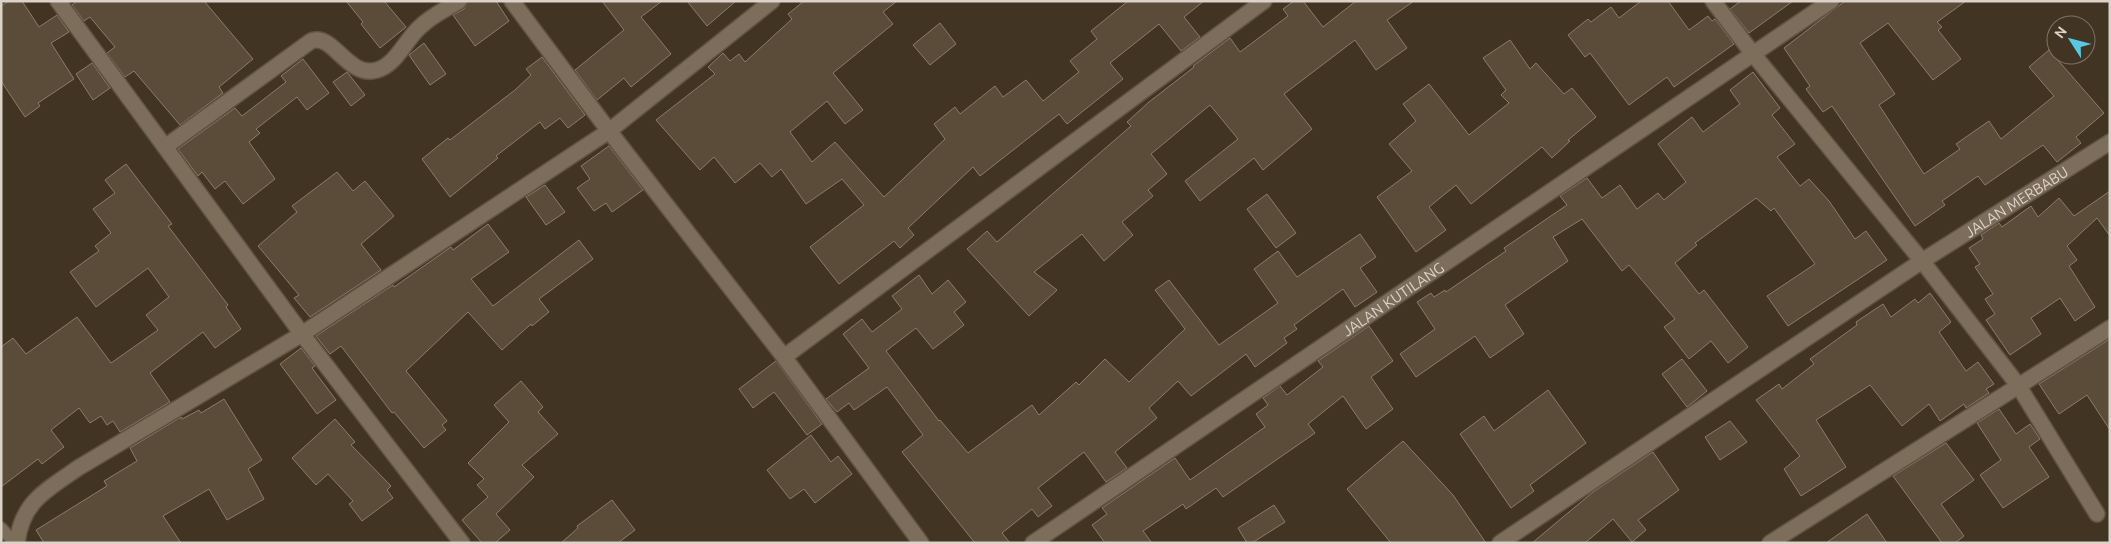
<svg xmlns="http://www.w3.org/2000/svg" width="2111" height="544" font-family="Ubuntu,sans-serif">
<style>
.building{fill:#5a4c39;stroke:#8c7c68}
.lines{fill:none;stroke-linecap:round;stroke-linejoin:round}
.service-casing{stroke:#5e5243;stroke-width:14}
.minor-casing{stroke:#5e5243;stroke-width:18}
.service{stroke:#7d6e5b;stroke-width:11}
.minor{stroke:#7d6e5b;stroke-width:15}
.labels{text-anchor:middle;dominant-baseline:central;stroke-width:4;stroke-linejoin:round;paint-order:stroke}
.street-label{font-size:15px;fill:#dbd3c8;stroke:#413422}
</style>
<rect width="100%" height="100%" fill="#413422"/>
<g class="building">
<polygon points="9,1 22,1 39,27 57,15 69,32 51,43 74,79 38,103 40,106 25,117 1,81 1,6"/>
<polygon points="77,1 204,1 253,59 219,87 223,93 180,125 134,71 125,77 107,53 115,47 90,17 84,21 72,5"/>
<polygon points="346,1 384,1 406,27 380,48 361,24 363,22"/>
<polygon points="468,1 496,1 509,21 475,46 453,15 464,9"/>
<polygon points="602,1 662,1 641,17 671,54 631,87 624,78 597,100 575,70 624,30"/>
<polygon points="687,1 736,1 707,26"/>
<polygon points="804,1 897,1 883,12 893,24 833,73 863,110 845,124 827,101 790,132 812,162 835,142 884,197 945,139 934,124 955,107 960,114 995,86 1003,97 1026,80 1043,101 1079,72 1070,61 1097,39 1091,31 1128,1 1204,1 1184,17 1200,37 1181,51 1159,24 1110,63 1123,79 1067,124 1059,114 980,176 973,167 908,228 914,235 900,248 894,241 839,284 810,247 864,205 842,179 806,204 781,169 772,177 760,163 735,183 714,157 700,170 656,120 715,74 708,67 723,53 730,61 739,54 745,62 792,19 788,14"/>
<polygon points="1294,1 1303,1 1323,27 1356,1 1414,1 1387,20 1407,48 1376,70 1355,40 1284,94 1312,129 1263,170 1254,158 1200,201 1185,181 1238,139 1210,105 1151,154 1167,174 1148,190 1153,196 1122,222 1133,235 1104,261 1082,234 1034,272 1057,290 1029,316 967,249 987,231 997,242 1131,126 1127,122 1149,102 1194,67 1193,66 1230,38 1240,52 1288,16 1283,9"/>
<polygon points="1641,1 1668,1 1689,30 1708,16 1712,21 1715,19 1734,44 1674,87 1667,77 1629,105 1590,53 1585,57 1568,35 1588,19 1591,22 1611,7 1619,18"/>
<polygon points="1741,1 1793,1 1749,33 1730,9"/>
<polygon points="1845,1 1966,1 1937,22 1942,27 1938,30 1961,59 1933,80 1888,23 1860,43 1895,94 1879,105 1924,174 1960,149 1956,144 1989,121 2001,139 2054,96 2029,67 2049,50 2104,113 2076,137 2081,143 2057,162 2043,145 1985,185 1978,176 1942,201 1945,205 1915,226 1832,106 1823,112 1806,89 1810,86 1784,48"/>
<polygon points="940,23 956,44 930,65 913,45"/>
<polygon points="1510,40 1530,69 1536,63 1564,94 1572,88 1596,117 1568,140 1570,141 1552,158 1542,147 1471,204 1456,185 1429,207 1446,230 1416,252 1377,197 1412,171 1389,144 1416,121 1403,104 1429,84 1469,135 1509,103 1501,95 1506,90 1483,58"/>
<polygon points="424,43 446,74 430,85 409,55"/>
<polygon points="542,57 585,115 568,128 560,118 545,129 540,122 496,156 498,158 450,197 422,159 448,138 450,140 515,90 531,75 526,69"/>
<polygon points="303,59 329,93 307,110 297,97 256,129 260,133 249,142 275,179 243,204 225,181 215,189 202,172 198,176 178,149 235,108 242,116 286,82 281,76"/>
<polygon points="92,63 110,88 93,100 76,74"/>
<polygon points="347,72 365,95 351,106 333,82"/>
<polygon points="1753,72 1780,108 1772,115 1795,144 1777,157 1800,186 1809,179 1829,201 1855,239 1866,231 1887,260 1788,326 1767,296 1815,264 1774,208 1771,211 1756,198 1695,243 1697,245 1675,263 1699,294 1704,290 1748,347 1728,363 1711,341 1689,359 1664,327 1675,319 1629,265 1622,271 1582,219 1553,237 1568,261 1505,305 1524,334 1490,358 1475,336 1416,377 1400,354 1435,329 1417,302 1431,293 1434,297 1445,290 1446,292 1506,251 1504,248 1567,205 1560,196 1587,178 1602,198 1620,185 1637,209 1658,193 1664,200 1686,182 1658,144 1692,117 1703,132 1740,104 1730,90"/>
<polygon points="609,146 643,190 612,212 606,203 594,211 577,188 590,179 581,166"/>
<polygon points="126,164 172,224 168,226 228,305 226,307 241,329 215,348 203,332 150,373 170,402 120,432 113,421 107,425 101,416 90,423 79,408 51,430 64,447 42,464 38,459 1,487 1,347 13,338 26,354 77,317 111,363 158,330 146,315 169,297 148,268 96,307 70,272 99,251 95,246 111,233 93,209 115,193 105,180"/>
<polygon points="337,172 353,191 365,181 394,216 361,244 381,270 310,317 294,298 299,295 258,246 297,212 292,206"/>
<polygon points="545,185 565,212 546,225 526,197"/>
<polygon points="2110,191 2110,236 2097,218 2067,246 2077,260 2069,266 2095,307 2075,321 2060,298 2031,318 2041,334 2010,355 1986,320 1995,314 1985,299 1993,294 1975,267 1980,264 1969,248 1983,239 1981,235 1999,223 2002,227 2031,206 2038,217 2059,198 2074,216"/>
<polygon points="1267,194 1296,233 1276,248 1247,209"/>
<polygon points="488,224 509,252 471,279 493,306 579,240 593,259 539,299 549,312 532,326 531,324 502,350 468,312 406,371 447,421 442,425 446,430 424,448 394,412 392,413 341,346 330,354 316,336 393,285 394,287 451,247 453,250"/>
<polygon points="1360,234 1376,257 1360,268 1377,292 1355,307 1343,289 1294,325 1297,329 1284,338 1287,343 1255,367 1246,354 1191,396 1178,381 1149,408 1157,418 1115,452 1127,468 1106,482 1084,452 1038,488 1052,506 1038,517 1032,509 1002,533 1010,543 975,543 902,452 923,435 887,387 854,410 849,403 837,412 826,399 869,368 843,334 862,319 872,332 902,309 892,296 919,275 932,294 948,280 966,302 954,312 964,325 933,349 916,328 886,351 939,421 940,420 968,453 1032,405 1039,415 1076,382 1079,385 1105,359 1129,382 1185,329 1155,290 1169,280 1219,345 1278,303 1254,269 1278,251 1297,277"/>
<polygon points="1930,293 1951,322 1939,332 1966,371 1978,362 1994,384 1986,389 1989,393 1966,408 1964,404 1940,421 1929,404 1902,426 1870,385 1816,420 1846,467 1801,496 1784,469 1800,456 1756,400 1779,384 1782,389 1814,364 1810,359 1857,325 1856,322 1883,304 1891,317 1915,299 1918,303"/>
<polygon points="1369,326 1393,361 1371,377 1393,409 1366,429 1343,396 1308,424 1315,433 1223,497 1216,488 1186,509 1183,504 1143,531 1152,543 1105,543 1092,525 1107,514 1102,508 1175,458 1190,480 1265,427 1256,414 1268,405 1263,398 1280,386 1287,395 1323,367 1318,361"/>
<polygon points="2110,339 2110,430 2087,395 2059,414 2039,384"/>
<polygon points="301,348 315,366 312,368 336,400 317,414 280,364"/>
<polygon points="1682,359 1707,391 1687,407 1662,374"/>
<polygon points="776,361 822,424 807,435 774,392 753,408 739,389"/>
<polygon points="521,381 543,407 538,412 558,434 522,465 534,477 496,514 510,530 495,543 482,543 462,520 488,497 477,485 484,479 468,463 509,422 494,405"/>
<polygon points="1548,390 1586,443 1530,485 1534,491 1511,508 1460,434 1484,416 1494,431"/>
<polygon points="224,399 262,460 248,469 264,499 227,520 209,489 163,516 181,543 44,543 36,530 107,486 104,481 137,461 130,448 181,417 182,419 199,410 201,413"/>
<polygon points="1999,409 2016,434 2030,424 2040,439 2029,447 2049,477 2003,508 1980,475 2001,460 1977,423"/>
<polygon points="335,419 355,442 351,445 391,486 387,490 393,498 362,521 349,504 353,501 328,474 316,485 292,458"/>
<polygon points="1730,421 1747,442 1720,460 1705,437"/>
<polygon points="811,435 831,462 838,456 852,474 815,503 804,489 790,499 767,470"/>
<polygon points="1403,441 1453,495 1486,543 1391,543 1347,489"/>
<polygon points="1946,443 1974,480 1941,504 1964,536 1955,543 1942,543 1893,476"/>
<polygon points="1653,452 1679,490 1638,520 1646,530 1632,542 1613,519 1585,543 1532,543 1593,492"/>
<polygon points="612,500 635,530 618,543 561,543 578,528 577,526"/>
<polygon points="1274,505 1285,522 1252,543 1247,543 1238,528"/>
<polygon points="1867,514 1887,543 1826,543"/>
</g>
<g class="lines">
<g class="service-casing">
<polyline id="service" points="1,528 15,543"/>
</g>
<g class="minor-casing">
<g id="minor">
<polyline points="58,1 302,334 462,543"/>
<polyline points="512,1 609,131 784,357 921,543"/>
<polyline points="1713,1 1753,54 1922,261 2018,385 2097,514"/>
<path d="M165 147 311 41C333 32 348 79 377 70 396 65 406 39 420 27 431 16 446 9 459 1"/>
<polyline points="784,357 1264,1"/>
<path d="M17 543C22 501 47 490 78 468L302 334 609 131 772 1"/>
<path id="s1" d="M1033 543 1831 1"/>
<path id="s2" d="M1500 543 1922 261 2110 142"/>
<polyline points="1770,543 2110,328"/>
</g>
</g>
<use href="#service" class="service"/>
<use href="#minor" class="minor"/>
</g>
<g class="labels">
<g class="street-label">
<text stroke="none"><textPath href="#s2" startOffset="619">JALAN MERBABU</textPath></text>
<text stroke="none"><textPath href="#s1" startOffset="435">JALAN KUTILANG</textPath></text>
</g>
</g>
<rect width="2111" height="544" fill="none" stroke="#dbd3c8" stroke-width="5"/>
<g transform="translate(2071 40) rotate(306)"><circle r="24" fill="#413422" stroke="#7f7464"/>
<path d="M0-4L9 19L0 12L-9 19Z" fill="#59c8e5"/>
<text y="-8" font-size="14" font-weight="bold" text-anchor="middle" fill="#dbd3c8">N</text>
</g>
</svg>
